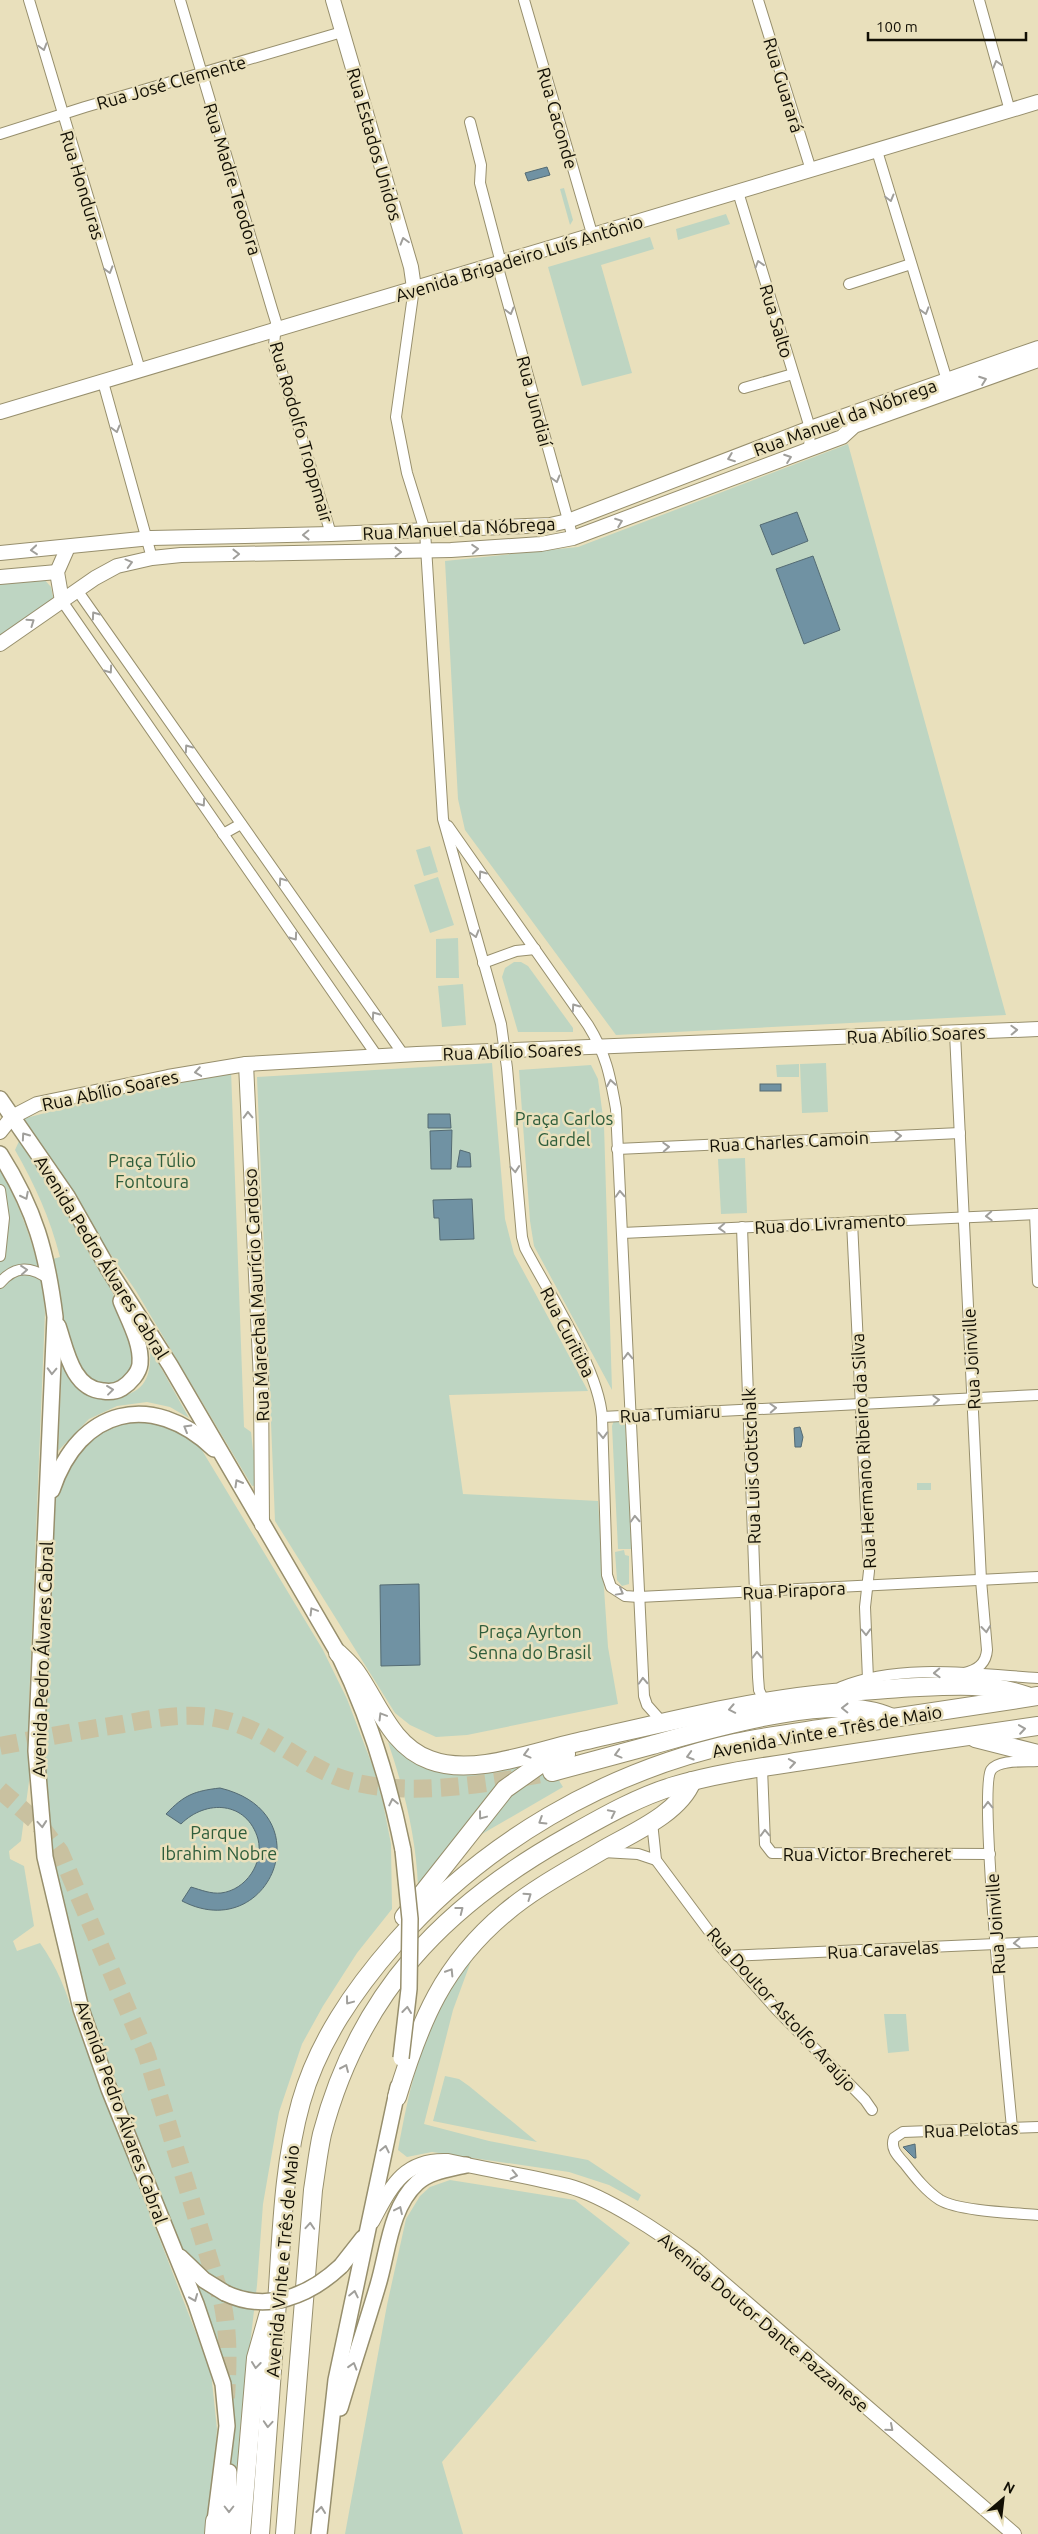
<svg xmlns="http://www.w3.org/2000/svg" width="1038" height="2534" font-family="Ubuntu,sans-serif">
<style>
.green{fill:#bed5c2}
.water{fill:#7092a3;stroke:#546b73}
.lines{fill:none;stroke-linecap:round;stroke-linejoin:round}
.highway-tunnel{stroke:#c9c1a0;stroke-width:18;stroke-dasharray:18 9;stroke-linecap:butt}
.street-casing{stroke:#978f6d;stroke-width:12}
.secondary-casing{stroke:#978f6d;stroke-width:16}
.primary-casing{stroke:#978f6d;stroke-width:18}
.highway-casing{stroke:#978f6d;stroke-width:20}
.street{stroke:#fff;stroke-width:10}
.secondary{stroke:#fff;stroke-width:14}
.primary{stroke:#fff;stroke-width:15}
.highway{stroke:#fff;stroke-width:18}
.primary-bridge-casing{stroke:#978f6d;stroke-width:18;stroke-linecap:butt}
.primary-bridge{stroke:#fff;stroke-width:15}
.oneway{stroke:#a09f9b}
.labels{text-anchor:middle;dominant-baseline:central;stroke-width:5;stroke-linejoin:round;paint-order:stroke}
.street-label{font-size:18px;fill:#120f04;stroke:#e9e0bc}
.park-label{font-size:18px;fill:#2f5d3b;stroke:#e9e0bc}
</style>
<rect width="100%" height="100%" fill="#e9e0bc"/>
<g class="green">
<polygon points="564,188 573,220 570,225 560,189"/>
<polygon points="726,214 730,224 678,240 676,229"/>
<polygon points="650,237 654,249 601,265 632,373 582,386 548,267"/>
<polygon points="848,444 1006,1015 616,1035 465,830 458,799 445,561 578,547"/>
<polygon points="43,578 51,587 54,602 0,639 0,581"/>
<polygon points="430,846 438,872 424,876 416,850"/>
<polygon points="438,877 454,925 430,933 414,885"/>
<polygon points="458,938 459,978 436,978 436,939"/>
<polygon points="514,962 521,962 528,966 573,1028 573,1032 518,1032 502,977 505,968"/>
<polygon points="463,984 466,1025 442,1027 438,986"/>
<polygon points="492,1063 505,1219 514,1254 588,1391 449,1395 463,1494 598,1501 608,1647 618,1704 467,1735 436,1737 410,1725 395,1713 275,1521 257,1077"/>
<polygon points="826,1063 828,1112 802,1113 800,1064"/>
<polygon points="799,1064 799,1077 777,1077 776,1065"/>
<polygon points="591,1065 598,1079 604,1125 612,1390 534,1246 530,1221 519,1070"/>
<polygon points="231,1070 244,1427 251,1432 253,1450 257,1450 257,1485 252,1486 136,1291 18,1120 166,1082"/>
<path d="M20 1139C69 1208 118 1280 135 1363L120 1384 105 1388 82 1377 59 1315 49 1260 60 1257C50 1218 35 1185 15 1150Z"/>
<polygon points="745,1158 747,1213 721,1214 718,1159"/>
<path d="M0 1167C23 1214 42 1261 45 1313L29 1703 30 1774 21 1841 9 1851 10 1859 24 1866 34 1926 13 1941 17 1951 40 1943C57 1967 67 1992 75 2020L211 2372 217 2429 209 2534H0Z"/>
<path d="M150 1348 189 1418 170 1407 147 1402 117 1406 89 1419 58 1451 62 1361 109 1399C142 1394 152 1382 150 1348Z"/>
<polygon points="620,1418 625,1422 632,1549 618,1549 612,1426 614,1420"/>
<path d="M145 1420C167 1425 182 1432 200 1447L323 1650 347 1699 373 1767 383 1803 391 1844 392 1909 357 1953 323 2006 302 2044 279 2112 263 2204 257 2285 239 2440 236 2519H230L232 2406 85 2013 49 1859 42 1754 53 1511C64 1460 91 1425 145 1420Z"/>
<rect x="917" y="1483" width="14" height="7"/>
<polygon points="624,1550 625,1555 629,1556 629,1584 622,1586 617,1580 615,1552"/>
<path d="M388 1742 418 1764 437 1771 510 1768 548 1763 563 1787 463 1845 418 1886C416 1836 404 1789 388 1742Z"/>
<path d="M474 1953 453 2010 424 2124 489 2141 588 2160 641 2195 638 2201 609 2185 569 2172 432 2152 407 2157 398 2150C413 2069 425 2021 474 1953Z"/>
<polygon points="884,2014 906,2014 909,2051 888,2053"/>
<polygon points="445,2076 459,2079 469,2086 537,2142 433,2121"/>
<polygon points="450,2180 575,2200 630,2243 442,2462 463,2534 345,2534 387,2305 406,2219 420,2196 430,2187"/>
</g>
<g class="water">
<polygon points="547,167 550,175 528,181 525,173"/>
<polygon points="797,512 808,541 772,555 760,525"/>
<polygon points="813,556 840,630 804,644 776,569"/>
<rect x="760" y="1084" width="21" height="7"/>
<polygon points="428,1114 450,1114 451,1128 428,1128"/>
<polygon points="452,1130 451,1169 431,1169 430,1131"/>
<polygon points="460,1150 470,1153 471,1167 457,1167"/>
<polygon points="472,1199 474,1239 440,1240 439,1218 434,1218 433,1200"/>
<polygon points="800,1427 803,1437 801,1447 795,1447 794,1428"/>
<polygon points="419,1584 420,1665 381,1666 380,1585"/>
<path d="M220 1788C325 1813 269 1946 182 1901L191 1887C201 1890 211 1894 221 1893 246 1890 264 1863 258 1839 247 1801 206 1799 181 1824L166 1814C184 1795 194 1791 220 1788Z"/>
<polygon points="915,2144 916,2158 914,2158 903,2147"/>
</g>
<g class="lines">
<g class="highway-tunnel">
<path d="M0 1746C41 1738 82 1730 123 1724 151 1719 181 1713 210 1717 258 1724 286 1753 328 1773 389 1802 488 1784 552 1772"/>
<path d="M0 1790 39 1824 60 1852 146 2053 222 2301C229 2333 228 2364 226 2398"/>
</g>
<g class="street-casing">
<g id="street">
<polyline points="29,0 140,370"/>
<polyline points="180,0 272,309 276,322 274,346 331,534"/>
<polyline points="524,0 593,237"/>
<polyline points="758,0 811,170"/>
<polyline points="979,0 1010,111"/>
<polyline points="470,122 481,165 480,183 501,263"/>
<polyline points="0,134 85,107 342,32"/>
<polyline points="877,151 949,387"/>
<polyline points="738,192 810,428 809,450"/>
<polyline points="497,264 573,538"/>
<polyline points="849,284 911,264"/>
<path d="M414 288 396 417 407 473 425 531 443 819 501 1024 507 1068 522 1237 525 1248C548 1292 599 1369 602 1417L607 1575 611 1587 625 1596 639 1597 1038 1577"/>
<polyline points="103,382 152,558"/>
<polyline points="744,388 793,374"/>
<polyline points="77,590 403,1054"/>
<polyline points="62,601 377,1056"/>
<path d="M448 826 588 1025C606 1054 610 1075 616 1109L644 1696 647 1705 663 1723"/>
<polyline points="223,834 241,824"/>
<polyline points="483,963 516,951 535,949"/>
<path d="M955 1033 981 1580 987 1650C986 1664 977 1670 964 1673"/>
<polyline points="617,1149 960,1133"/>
<polyline points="0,1190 4,1218 0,1256"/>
<polyline points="1035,1214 1038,1282"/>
<polyline points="852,1222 869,1571 865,1607 868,1679"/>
<polyline points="742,1227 758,1677 759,1690 765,1703"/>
<polyline points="622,1233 1038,1214"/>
<path d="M0 1283C15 1265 32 1266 50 1280"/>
<polyline points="602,1417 1038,1395"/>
<path d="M841 1687C899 1663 976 1674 1038 1678"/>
<polyline points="762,1768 765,1844 772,1853 990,1854"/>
<polyline points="652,1822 656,1860 720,1946 776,2009 865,2100 872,2110"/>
<polyline points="603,1852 638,1854 656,1860"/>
<polyline points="728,1956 1038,1942"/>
<path d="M1038 2127 903 2132 894 2138C890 2149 898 2156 905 2164 915 2177 926 2191 940 2200 958 2211 1015 2213 1038 2215"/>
<path d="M1012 2128C1008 2083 978 1790 991 1770 999 1759 1026 1762 1038 1761"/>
</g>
</g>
<g class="secondary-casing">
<g id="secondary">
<polyline points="333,0 411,267 414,288"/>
<polyline points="0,412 1038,102"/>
<polyline points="0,553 151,538 331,534 550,525 568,521 810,428 1038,348"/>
<polyline points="0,577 57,572"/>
<polyline points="62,601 57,572 68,547"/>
<polyline points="0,644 95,578 117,566 152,558 181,555 451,550 541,544 573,538 842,437 854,426 1038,360"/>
<polyline points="246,1064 261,1381 262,1525"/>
<polyline points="0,1132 12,1117 37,1104 168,1077 246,1064 417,1054 1038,1029"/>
<path d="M372 2222C391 2187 403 2159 448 2161 488 2170 529 2176 568 2186 606 2196 662 2234 694 2258L1014 2534"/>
</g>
</g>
<g class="primary-casing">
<g id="primary">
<path d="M0 1099 67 1196 109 1270 170 1365 338 1653C369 1716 389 1781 403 1850"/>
<path d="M0 1154C35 1209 47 1253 55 1317L36 1751 45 1857 81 2009 109 2089 196 2304 223 2384 227 2426 215 2521"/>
<path d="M58 1326C66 1349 72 1389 103 1391 109 1392 117 1391 122 1388 130 1383 139 1373 140 1364 142 1343 128 1319 121 1301"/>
<path d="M52 1490C79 1408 152 1390 214 1449"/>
<polyline points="180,2257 204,2280 225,2293"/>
<polyline points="341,2266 363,2238"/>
<path d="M340 2408C352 2367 366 2326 378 2285 388 2252 390 2208 417 2183 430 2171 450 2169 466 2165"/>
<polyline points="228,2534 229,2472"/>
<polyline points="319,2534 336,2380 398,2087"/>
</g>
</g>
<g class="highway-casing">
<g id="highway">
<path d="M338 1653C344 1659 351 1665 356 1672 378 1703 391 1746 430 1760 472 1776 531 1753 574 1743 659 1724 746 1701 833 1693 855 1691 878 1690 901 1688 945 1686 985 1681 1027 1696"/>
<polyline points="975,1738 1038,1754"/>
<path d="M552 1772C585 1763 619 1754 652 1745 710 1729 834 1691 890 1717"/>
<polyline points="404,1917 505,1789 539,1765 566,1754"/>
<path d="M397 2097C420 2021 443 1965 505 1913 533 1889 569 1870 601 1851 630 1834 679 1814 692 1781"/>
<polyline points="214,2534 215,2521"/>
<polyline points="241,2534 256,2358 270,2309"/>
<path d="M260 2534C266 2452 272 2370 278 2288 282 2226 284 2163 301 2102 318 2042 354 1990 395 1943 483 1843 604 1772 735 1743 767 1736 801 1732 833 1727 902 1717 970 1706 1038 1696"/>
<path d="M285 2534 313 2190C316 2171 318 2152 322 2134 359 1993 444 1906 567 1837 601 1818 637 1797 674 1786 717 1773 764 1767 809 1760 885 1748 962 1737 1038 1726"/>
</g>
</g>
<use href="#street" class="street"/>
<use href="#secondary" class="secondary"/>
<use href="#primary" class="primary"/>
<use href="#highway" class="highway"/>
<g class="primary-bridge-casing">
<g id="primary-bridge">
<polyline points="401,2058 409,1989 410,1919 403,1850"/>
<path d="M225 2293C267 2313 309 2296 341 2266"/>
</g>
</g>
<use href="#primary-bridge" class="primary-bridge"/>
</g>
<defs><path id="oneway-chevron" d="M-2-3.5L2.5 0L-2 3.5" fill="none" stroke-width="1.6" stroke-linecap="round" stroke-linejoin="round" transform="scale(1.25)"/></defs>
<g class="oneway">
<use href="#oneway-chevron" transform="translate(43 47) rotate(74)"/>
<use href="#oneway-chevron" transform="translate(997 64) rotate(-106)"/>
<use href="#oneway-chevron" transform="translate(890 198) rotate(75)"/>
<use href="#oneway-chevron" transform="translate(404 241) rotate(-106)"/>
<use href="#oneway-chevron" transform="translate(759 264) rotate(-107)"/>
<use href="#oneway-chevron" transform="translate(109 270) rotate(73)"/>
<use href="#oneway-chevron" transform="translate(510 311) rotate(75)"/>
<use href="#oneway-chevron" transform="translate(925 311) rotate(73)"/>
<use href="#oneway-chevron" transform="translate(983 380) rotate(-20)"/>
<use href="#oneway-chevron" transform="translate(116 429) rotate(75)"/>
<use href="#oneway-chevron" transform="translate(731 458) rotate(159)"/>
<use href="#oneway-chevron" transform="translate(788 458) rotate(-20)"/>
<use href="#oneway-chevron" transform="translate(556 479) rotate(75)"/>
<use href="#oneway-chevron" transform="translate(619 522) rotate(-21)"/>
<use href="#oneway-chevron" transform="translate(306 535) rotate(179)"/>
<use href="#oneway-chevron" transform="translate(475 549) rotate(-4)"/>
<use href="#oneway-chevron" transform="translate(34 550) rotate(175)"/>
<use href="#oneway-chevron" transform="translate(398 552) rotate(-1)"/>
<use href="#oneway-chevron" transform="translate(236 554) rotate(-1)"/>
<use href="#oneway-chevron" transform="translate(129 563) rotate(-15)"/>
<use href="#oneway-chevron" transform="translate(95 615) rotate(-125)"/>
<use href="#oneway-chevron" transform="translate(31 622) rotate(-35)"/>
<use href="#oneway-chevron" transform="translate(109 670) rotate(55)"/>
<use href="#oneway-chevron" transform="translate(188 748) rotate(-125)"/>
<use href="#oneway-chevron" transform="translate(202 803) rotate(55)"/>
<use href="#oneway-chevron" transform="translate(482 874) rotate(-125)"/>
<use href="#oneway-chevron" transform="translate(282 881) rotate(-125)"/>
<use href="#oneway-chevron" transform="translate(475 934) rotate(74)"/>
<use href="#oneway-chevron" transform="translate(294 937) rotate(55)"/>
<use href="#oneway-chevron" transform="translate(575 1007) rotate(-125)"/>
<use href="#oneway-chevron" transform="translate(375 1015) rotate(-125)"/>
<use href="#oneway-chevron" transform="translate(1014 1030) rotate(-2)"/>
<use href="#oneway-chevron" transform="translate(198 1072) rotate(171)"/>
<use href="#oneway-chevron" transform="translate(611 1083) rotate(-99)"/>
<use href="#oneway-chevron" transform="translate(248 1115) rotate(-92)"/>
<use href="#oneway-chevron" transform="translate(25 1136) rotate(-125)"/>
<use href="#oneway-chevron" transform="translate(898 1136) rotate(-3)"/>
<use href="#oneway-chevron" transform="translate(666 1147) rotate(-3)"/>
<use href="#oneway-chevron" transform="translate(515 1169) rotate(85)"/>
<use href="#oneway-chevron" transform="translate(620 1194) rotate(-93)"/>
<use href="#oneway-chevron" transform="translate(25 1196) rotate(63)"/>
<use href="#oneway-chevron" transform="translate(989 1216) rotate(177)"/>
<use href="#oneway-chevron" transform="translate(722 1228) rotate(177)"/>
<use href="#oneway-chevron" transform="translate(24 1270) rotate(-4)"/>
<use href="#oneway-chevron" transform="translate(628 1356) rotate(-92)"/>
<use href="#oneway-chevron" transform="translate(52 1371) rotate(92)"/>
<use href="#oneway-chevron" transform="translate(110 1390) rotate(-7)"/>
<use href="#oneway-chevron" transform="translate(936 1400) rotate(-3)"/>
<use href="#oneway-chevron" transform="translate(773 1408) rotate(-3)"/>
<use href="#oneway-chevron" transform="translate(187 1428) rotate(-150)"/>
<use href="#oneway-chevron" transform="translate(603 1435) rotate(88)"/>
<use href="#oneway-chevron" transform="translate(238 1483) rotate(-120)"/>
<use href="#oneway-chevron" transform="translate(635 1519) rotate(-93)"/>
<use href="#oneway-chevron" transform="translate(620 1592) rotate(29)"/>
<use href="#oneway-chevron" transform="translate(313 1611) rotate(-121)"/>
<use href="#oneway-chevron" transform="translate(986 1629) rotate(84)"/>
<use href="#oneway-chevron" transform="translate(866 1632) rotate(88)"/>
<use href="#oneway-chevron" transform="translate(757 1655) rotate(-92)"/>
<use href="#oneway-chevron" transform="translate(937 1673) rotate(178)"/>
<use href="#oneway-chevron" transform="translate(643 1681) rotate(-93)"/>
<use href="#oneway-chevron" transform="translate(845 1708) rotate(-179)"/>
<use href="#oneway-chevron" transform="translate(732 1709) rotate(169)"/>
<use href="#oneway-chevron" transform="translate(382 1716) rotate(-121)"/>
<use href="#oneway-chevron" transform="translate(1022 1729) rotate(-8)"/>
<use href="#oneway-chevron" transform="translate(527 1754) rotate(165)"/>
<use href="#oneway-chevron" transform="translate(618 1754) rotate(165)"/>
<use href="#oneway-chevron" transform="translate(690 1756) rotate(164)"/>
<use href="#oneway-chevron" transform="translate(792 1763) rotate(-9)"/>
<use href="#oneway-chevron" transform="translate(393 1802) rotate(-102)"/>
<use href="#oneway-chevron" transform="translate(988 1805) rotate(-91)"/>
<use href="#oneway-chevron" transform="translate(612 1813) rotate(-26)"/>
<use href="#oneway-chevron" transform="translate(482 1816) rotate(127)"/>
<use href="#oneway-chevron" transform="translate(542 1821) rotate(148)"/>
<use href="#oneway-chevron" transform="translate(42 1824) rotate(85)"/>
<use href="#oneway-chevron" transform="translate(765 1833) rotate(-92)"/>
<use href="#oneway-chevron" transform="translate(528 1896) rotate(-35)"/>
<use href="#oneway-chevron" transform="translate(460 1910) rotate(-38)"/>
<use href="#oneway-chevron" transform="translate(1017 1943) rotate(177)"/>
<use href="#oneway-chevron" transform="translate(450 1972) rotate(-58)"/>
<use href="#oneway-chevron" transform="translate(349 2001) rotate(127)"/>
<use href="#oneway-chevron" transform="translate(407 2010) rotate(-83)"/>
<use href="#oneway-chevron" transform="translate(345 2068) rotate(-66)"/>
<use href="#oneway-chevron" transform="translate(385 2149) rotate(-78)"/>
<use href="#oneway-chevron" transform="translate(514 2175) rotate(12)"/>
<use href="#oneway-chevron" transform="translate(399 2210) rotate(-65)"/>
<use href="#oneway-chevron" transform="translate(310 2226) rotate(-86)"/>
<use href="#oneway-chevron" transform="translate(354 2294) rotate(-78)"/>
<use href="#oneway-chevron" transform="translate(194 2298) rotate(68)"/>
<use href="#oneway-chevron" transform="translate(256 2365) rotate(97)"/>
<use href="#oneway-chevron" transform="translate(353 2366) rotate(-73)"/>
<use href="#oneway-chevron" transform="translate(268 2424) rotate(94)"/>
<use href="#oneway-chevron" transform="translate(890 2428) rotate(41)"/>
<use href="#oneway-chevron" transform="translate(229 2509) rotate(90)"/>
<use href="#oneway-chevron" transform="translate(321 2510) rotate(-84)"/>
</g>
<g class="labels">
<g class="street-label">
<text transform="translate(171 82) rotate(-16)">Rua José Clemente</text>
<text transform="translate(784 85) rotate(73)">Rua Guarará</text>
<text transform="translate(558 118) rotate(74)">Rua Caconde</text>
<text transform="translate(375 144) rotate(74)">Rua Estados Unidos</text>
<text transform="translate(233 179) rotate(73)">Rua Madre Teodora</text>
<text transform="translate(83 185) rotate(73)">Rua Honduras</text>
<text transform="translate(519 258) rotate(-17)">Avenida Brigadeiro Luís Antônio</text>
<text transform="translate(777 321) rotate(73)">Rua Salto</text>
<text transform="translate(535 401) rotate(75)">Rua Jundiaí</text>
<text transform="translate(845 417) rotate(-20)">Rua Manuel da Nóbrega</text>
<text transform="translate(302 432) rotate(74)">Rua Rodolfo Troppmair</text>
<text transform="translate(459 528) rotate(-3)">Rua Manuel da Nóbrega</text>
<text transform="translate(916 1034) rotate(-2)">Rua Abílio Soares</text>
<text transform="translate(512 1051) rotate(-2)">Rua Abílio Soares</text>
<text transform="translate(110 1090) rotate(-12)">Rua Abílio Soares</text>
<text transform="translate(789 1141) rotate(-3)">Rua Charles Camoin</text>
<text transform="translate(830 1223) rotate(-3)">Rua do Livramento</text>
<text transform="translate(102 1257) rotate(58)">Avenida Pedro Álvares Cabral</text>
<text transform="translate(256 1295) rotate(-93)">Rua Marechal Maurício Cardoso</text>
<text transform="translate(568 1332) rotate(63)">Rua Curitiba</text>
<text transform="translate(971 1359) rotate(-93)">Rua Joinville</text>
<text transform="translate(670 1413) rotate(-3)">Rua Tumiaru</text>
<text transform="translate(863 1451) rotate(-93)">Rua Hermano Ribeiro da Silva</text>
<text transform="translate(751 1466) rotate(-92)">Rua Luis Gottschalk</text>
<text transform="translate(794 1590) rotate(-3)">Rua Pirapora</text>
<text transform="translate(42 1659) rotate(-88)">Avenida Pedro Álvares Cabral</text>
<text transform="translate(827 1731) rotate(-10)">Avenida Vinte e Três de Maio</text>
<text x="867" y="1854">Rua Victor Brecheret</text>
<text transform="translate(995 1924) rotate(-94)">Rua Joinville</text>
<text transform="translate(883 1949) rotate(-3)">Rua Caravelas</text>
<text transform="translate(782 2009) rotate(48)">Rua Doutor Astolfo Araújo</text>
<text transform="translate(122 2112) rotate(70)">Avenida Pedro Álvares Cabral</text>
<text transform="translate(971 2129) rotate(-2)">Rua Pelotas</text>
<text transform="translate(282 2261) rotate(-85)">Avenida Vinte e Três de Maio</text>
<text transform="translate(764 2322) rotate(40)">Avenida Doutor Dante Pazzanese</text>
</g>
<g class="park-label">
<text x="564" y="1118">Praça Carlos<tspan x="564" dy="21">Gardel</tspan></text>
<text x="152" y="1160">Praça Túlio<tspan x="152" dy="21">Fontoura</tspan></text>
<text x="530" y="1631">Praça Ayrton<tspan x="530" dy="21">Senna do Brasil</tspan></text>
<text x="219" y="1832">Parque<tspan x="219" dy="21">Ibrahim Nobre</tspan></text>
</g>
</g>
<g transform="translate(1003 2499) rotate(28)" stroke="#e9e0bc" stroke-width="4" paint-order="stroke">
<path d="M0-4L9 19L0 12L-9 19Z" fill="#120f04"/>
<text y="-8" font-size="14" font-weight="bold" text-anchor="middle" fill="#120f04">N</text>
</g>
<path d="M868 32v8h158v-8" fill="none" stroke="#120f04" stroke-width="2.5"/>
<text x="876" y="32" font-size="15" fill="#120f04" stroke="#e9e0bc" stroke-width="4" paint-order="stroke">100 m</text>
</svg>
